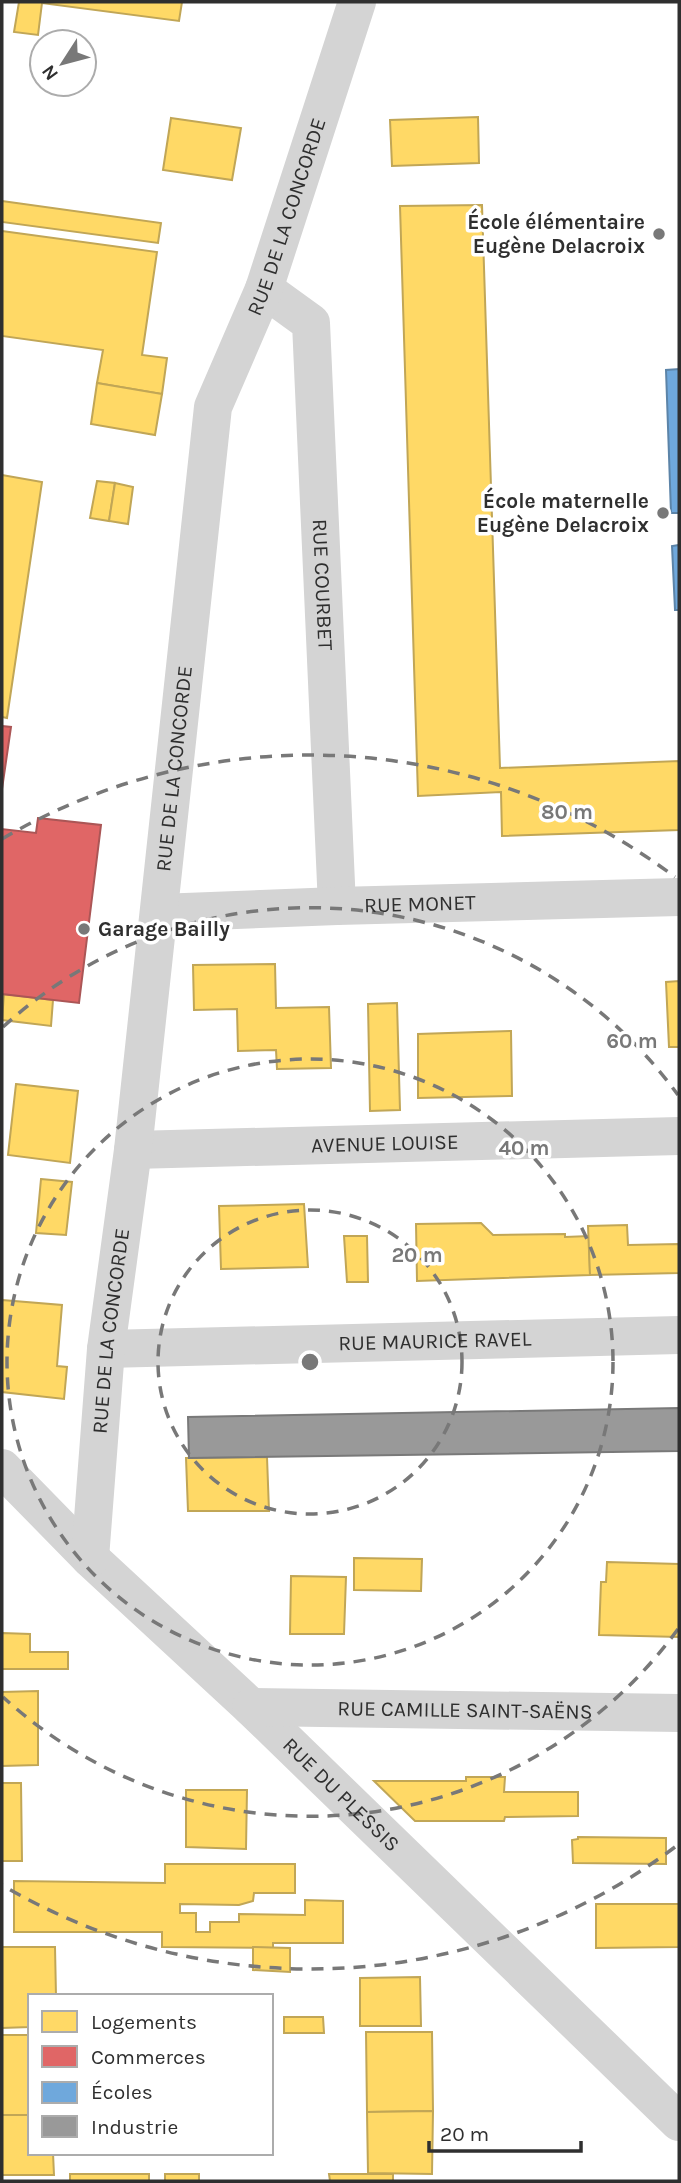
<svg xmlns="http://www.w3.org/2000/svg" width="681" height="2183" font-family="Karla,sans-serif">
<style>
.homes{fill:#ffd966;stroke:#c1a656;stroke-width:2}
.shops{fill:#e06666;stroke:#ab5656;stroke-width:2}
.schools{fill:#6fa8dc;stroke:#5c84a8;stroke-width:2}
.industry{fill:#999;stroke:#797979;stroke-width:2}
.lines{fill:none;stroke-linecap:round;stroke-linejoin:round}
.street{stroke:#d4d4d4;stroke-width:38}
.ring{fill:none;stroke:#787878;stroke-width:3.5;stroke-dasharray:12 9}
.poi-dot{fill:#787878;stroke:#fff;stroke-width:2.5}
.labels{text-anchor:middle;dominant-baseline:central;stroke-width:7;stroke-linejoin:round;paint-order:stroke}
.street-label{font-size:21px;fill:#2f2f2f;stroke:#fff}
.poi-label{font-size:21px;font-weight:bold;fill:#2f2f2f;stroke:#fff;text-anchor:end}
.centre{fill:#787878;stroke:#fff;stroke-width:3.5}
.ring-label{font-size:21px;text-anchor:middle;font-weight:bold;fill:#787878;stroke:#fff;stroke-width:7;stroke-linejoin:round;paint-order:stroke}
</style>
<rect width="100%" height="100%" fill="#fff"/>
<g class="homes">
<polygon points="19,2 182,2 179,21 42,3 38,35 14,32"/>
<polygon points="478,117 479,163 392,166 390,120"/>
<polygon points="171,118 241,128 232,180 163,170"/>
<polygon points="2,201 161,223 158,243 2,222"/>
<polygon points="482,205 500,768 679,761 679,830 502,836 501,792 418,796 400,206"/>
<polygon points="2,231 157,252 142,355 167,358 162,394 97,383 103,350 2,336"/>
<polygon points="97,383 162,394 155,435 91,424"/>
<polygon points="2,475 42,482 7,718 2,717"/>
<polygon points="97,481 115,483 109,521 90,518"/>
<polygon points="115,483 133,487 128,524 109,521"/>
<polygon points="275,964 276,1008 329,1007 331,1068 277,1069 276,1050 238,1051 237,1009 194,1010 193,965"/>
<polygon points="679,981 679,1047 669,1047 666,982"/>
<polygon points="4,994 53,1000 51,1026 2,1020"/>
<polygon points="397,1003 400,1110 370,1111 368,1004"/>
<polygon points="511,1031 512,1096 418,1098 418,1034"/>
<polygon points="16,1084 78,1091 70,1163 8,1155"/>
<polygon points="41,1179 72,1182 66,1235 36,1233"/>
<polygon points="304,1204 308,1267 221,1269 219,1206"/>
<polygon points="481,1223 493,1235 565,1234 565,1237 589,1236 590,1275 417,1281 416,1224"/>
<polygon points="627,1225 628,1245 679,1244 679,1273 590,1275 588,1226"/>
<polygon points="344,1236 367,1236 368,1282 347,1282"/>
<polygon points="2,1300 62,1305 57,1366 67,1367 64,1399 2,1392"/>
<polygon points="267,1457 269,1511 188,1511 186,1458"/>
<polygon points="354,1558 422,1559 421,1591 354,1590"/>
<polygon points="607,1562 679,1564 679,1637 599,1635 601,1582 606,1582"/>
<polygon points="291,1576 346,1577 344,1634 290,1634"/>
<polygon points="2,1633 30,1634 30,1652 68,1652 68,1669 2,1669"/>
<polygon points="38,1691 38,1765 2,1766 2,1692"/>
<polygon points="466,1777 505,1777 504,1792 578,1792 578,1816 505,1817 504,1821 415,1821 374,1781 466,1781"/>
<polygon points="2,1783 21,1783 22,1861 2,1861"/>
<polygon points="186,1790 247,1790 246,1849 186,1847"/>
<polygon points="578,1837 666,1838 666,1864 573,1863 572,1840 578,1839"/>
<polygon points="165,1864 295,1864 295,1893 254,1893 253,1901 239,1905 180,1904 180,1913 196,1913 196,1932 210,1932 210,1922 239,1922 239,1914 305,1915 305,1900 343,1901 343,1943 273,1943 273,1948 162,1947 162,1932 14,1932 14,1881 165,1883"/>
<polygon points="596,1904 679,1904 679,1947 596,1948"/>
<polygon points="2,1947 55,1947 56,1996 30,1996 30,2027 2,2028"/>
<polygon points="253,1947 290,1948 290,1972 253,1970"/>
<polygon points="420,1977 421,2026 360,2026 360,1978"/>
<polygon points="284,2017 323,2017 324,2033 284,2033"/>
<polygon points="366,2032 432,2032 433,2111 367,2112"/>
<rect x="2" y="2035" width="28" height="80"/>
<polygon points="433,2111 432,2174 368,2173 367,2112"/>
<polygon points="2,2115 30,2115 30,2153 53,2153 54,2175 2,2175"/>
<rect x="70" y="2174" width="79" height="7"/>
<rect x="165" y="2174" width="34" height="7"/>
<polygon points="329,2174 393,2174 393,2181 406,2181 330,2181"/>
</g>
<g class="shops">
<polygon points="2,726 11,727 2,789"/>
<polygon points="38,818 101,825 79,1003 2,994 2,829 36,833"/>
</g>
<g class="schools">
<polygon points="679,369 679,513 671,513 666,370"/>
<polygon points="679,545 679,610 675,610 672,546"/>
</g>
<polygon class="industry" points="679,1408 679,1451 189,1458 188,1417"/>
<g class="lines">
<g class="street">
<path id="s1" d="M264 289 311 323 337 906"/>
<path id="s2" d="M159 913 337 906 679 897"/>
<path id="s3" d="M133 1150 679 1136"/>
<path id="s4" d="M106 1349 679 1335"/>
<path id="s5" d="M2 1468 90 1558 251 1707 679 2122"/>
<path id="s6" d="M90 1558 106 1349 133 1150 213 407 264 289 357 2"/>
<path id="s7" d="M251 1707 679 1713"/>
</g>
</g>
<g class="ring">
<circle cx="310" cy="1362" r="152"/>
<circle cx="310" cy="1362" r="303"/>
<path d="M678 1629A455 455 0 0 1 3 1697M3 1027A455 455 0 0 1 678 1095"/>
<path d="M675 1847A607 607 0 0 1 2 1885M2 839A607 607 0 0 1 675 877"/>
</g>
<g class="poi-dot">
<circle cx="659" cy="234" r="7"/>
<circle cx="663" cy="513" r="7"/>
<circle cx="84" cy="929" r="7"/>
</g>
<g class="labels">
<g class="street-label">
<text stroke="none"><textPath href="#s6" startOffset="1362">RUE DE LA CONCORDE</textPath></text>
<text stroke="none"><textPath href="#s1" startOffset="320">RUE COURBET</textPath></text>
<text stroke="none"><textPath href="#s6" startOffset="794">RUE DE LA CONCORDE</textPath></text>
<text stroke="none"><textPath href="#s2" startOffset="261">RUE MONET</textPath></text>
<text stroke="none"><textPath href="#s3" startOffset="252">AVENUE LOUISE</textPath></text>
<text stroke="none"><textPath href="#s6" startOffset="228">RUE DE LA CONCORDE</textPath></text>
<text stroke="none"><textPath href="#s4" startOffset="329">RUE MAURICE RAVEL</textPath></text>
<text stroke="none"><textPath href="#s7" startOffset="214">RUE CAMILLE SAINT-SAËNS</textPath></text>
<text stroke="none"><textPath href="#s5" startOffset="471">RUE DU PLESSIS</textPath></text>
</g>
<g class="poi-label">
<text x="645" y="222">École élémentaire<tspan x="645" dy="24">Eugène Delacroix</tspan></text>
<text x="649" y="501">École maternelle<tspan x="649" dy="24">Eugène Delacroix</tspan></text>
<text x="98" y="929" text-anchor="start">Garage Bailly</text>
</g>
</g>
<circle cx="310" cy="1362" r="10" class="centre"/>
<g class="ring-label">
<text x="567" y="819">80 m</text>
<text x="632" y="1048">60 m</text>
<text x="524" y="1155">40 m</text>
<text x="417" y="1262">20 m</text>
</g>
<rect width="681" height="2183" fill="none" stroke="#2f2f2f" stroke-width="7"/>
<rect x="28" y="1994" width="245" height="161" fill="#ffffff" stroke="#acacac" stroke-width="2"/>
<rect x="42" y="2011" width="35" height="21" fill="#ffd966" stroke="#acacac" stroke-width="2"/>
<text x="91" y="2029" font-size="21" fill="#2f2f2f">Logements</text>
<rect x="42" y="2046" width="35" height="21" fill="#e06666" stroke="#acacac" stroke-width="2"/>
<text x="91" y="2064" font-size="21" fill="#2f2f2f">Commerces</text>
<rect x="42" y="2082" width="35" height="21" fill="#6fa8dc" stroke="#acacac" stroke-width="2"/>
<text x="91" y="2099" font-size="21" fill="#2f2f2f">Écoles</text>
<rect x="42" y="2116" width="35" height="21" fill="#999999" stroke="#acacac" stroke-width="2"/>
<text x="91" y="2134" font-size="21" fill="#2f2f2f">Industrie</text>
<g transform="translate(63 63) rotate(234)"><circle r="33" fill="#ffffff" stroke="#acacac" stroke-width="2"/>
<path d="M0-5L12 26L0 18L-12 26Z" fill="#787878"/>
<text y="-10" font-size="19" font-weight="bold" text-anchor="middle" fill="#2f2f2f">N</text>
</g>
<path d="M429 2141v10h152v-10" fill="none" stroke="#2f2f2f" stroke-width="3.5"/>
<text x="440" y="2141" font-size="21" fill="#2f2f2f" stroke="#ffffff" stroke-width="5" paint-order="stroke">20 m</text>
</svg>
